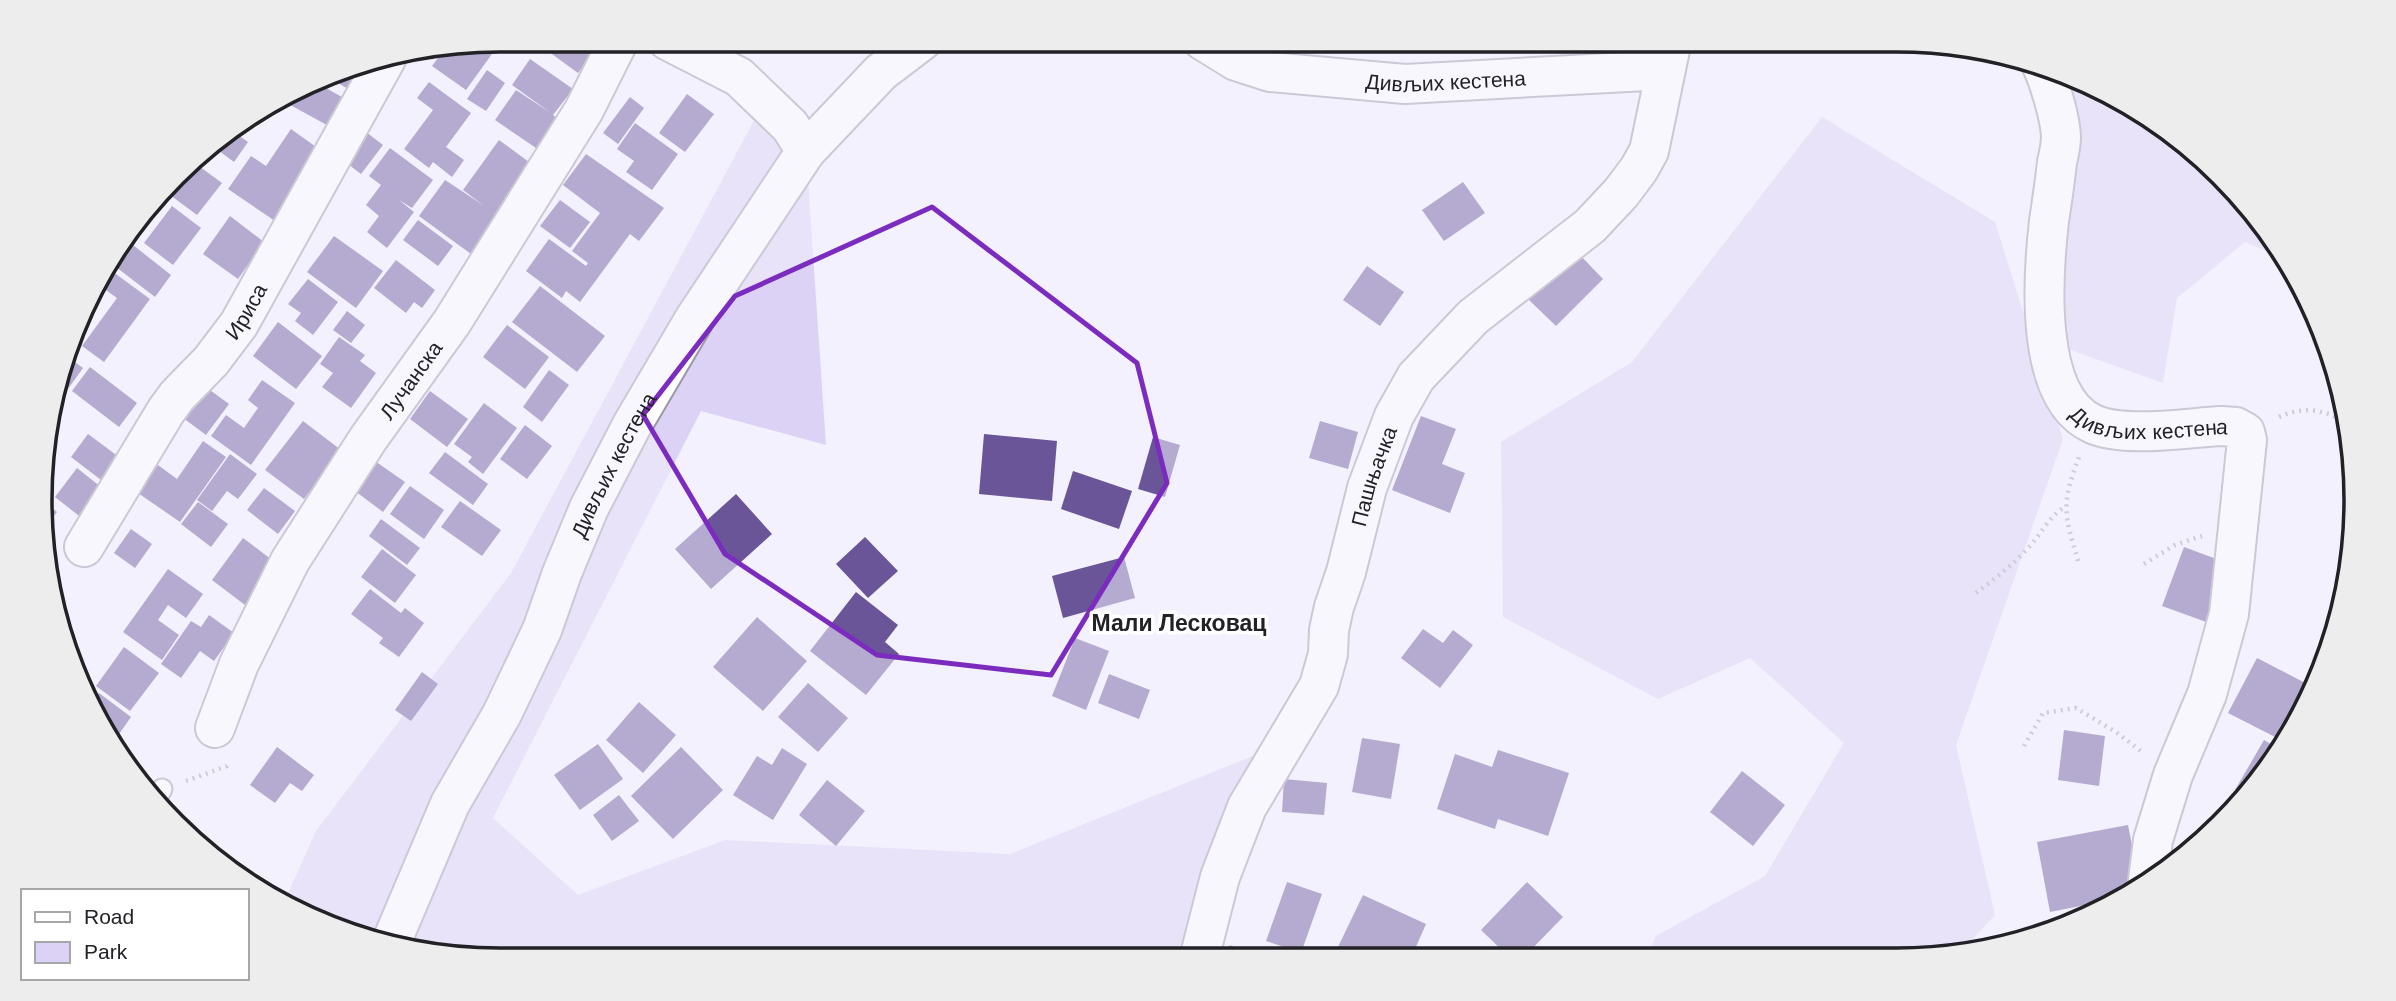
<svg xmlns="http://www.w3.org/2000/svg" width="2396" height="1001" font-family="Arial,sans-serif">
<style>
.green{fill:#dbd2f6}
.building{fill:#695597}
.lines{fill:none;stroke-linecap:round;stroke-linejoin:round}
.lane-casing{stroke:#9b98a4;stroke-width:23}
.street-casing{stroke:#9b98a4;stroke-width:42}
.path{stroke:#a2a0a9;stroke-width:4.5;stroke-dasharray:2 5;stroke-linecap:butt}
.lane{stroke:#fff;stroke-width:19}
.street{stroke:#fff;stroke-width:38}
.marked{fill:none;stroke:#7b2cbf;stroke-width:5;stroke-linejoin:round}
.labels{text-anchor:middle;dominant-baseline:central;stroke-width:7;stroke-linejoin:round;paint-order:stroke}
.street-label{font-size:21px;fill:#222126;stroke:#fff}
.neighbourhood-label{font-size:23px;font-weight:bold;fill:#222126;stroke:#fff}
.rim{fill:none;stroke:#222126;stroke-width:3.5}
</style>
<rect width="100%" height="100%" fill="#f4f1fe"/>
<g class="green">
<polygon points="2066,75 2125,102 2199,154 2260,220 2285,259 2245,242 2177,298 2163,383 2048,342"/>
<polygon points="765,100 806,151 826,445 701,411 493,818 578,895 725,840 1010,854 1285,743 1198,959 501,961 353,936 285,900 316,831 511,573"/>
<polygon points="1822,117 1995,222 2063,439 1956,745 1995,915 1956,957 1646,958 1656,936 1765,876 1844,743 1750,658 1658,699 1503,617 1501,442 1632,362"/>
</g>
<g class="building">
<polygon points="502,40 466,90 432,66 444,50"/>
<polygon points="518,40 543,40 534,52"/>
<polygon points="552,40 572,40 592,55 578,73 545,49"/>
<polygon points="530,59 573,89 553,115 557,118 536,148 495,120 516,90 551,113 512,85"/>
<polygon points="379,60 358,95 328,77 352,65"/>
<polygon points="487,70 505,83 486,111 467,99"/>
<polygon points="315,82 351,102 336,130 283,101 286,95"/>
<polygon points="429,82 471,113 446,147 464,160 452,177 433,162 429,168 404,149 433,110 417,98"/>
<polygon points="687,94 714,114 685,152 659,133"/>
<polygon points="630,97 644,108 618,144 603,133"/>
<polygon points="635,123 678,154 652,190 626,172 634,161 617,149"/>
<polygon points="291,129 323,152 275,221 228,189 251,156 266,166"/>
<polygon points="231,130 248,142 234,162 211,145"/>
<polygon points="366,132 383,145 361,174 344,161"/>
<polygon points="499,140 533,165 471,254 419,216 445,180 483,205 463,190"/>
<polygon points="390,148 433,180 412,208 399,200 414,212 387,248 367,232 379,216 366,205 381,185 369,176"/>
<polygon points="586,154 664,208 639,241 630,234 580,302 566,291 562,298 526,271 549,239 586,266 588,263 572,251 600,213 563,185"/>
<polygon points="192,161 222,183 197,215 166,192"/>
<polygon points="1463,182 1485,213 1444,241 1422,210"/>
<polygon points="560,200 590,222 570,248 540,226"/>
<polygon points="172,206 201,228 173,265 144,243"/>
<polygon points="230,216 264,242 238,279 203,254"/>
<polygon points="418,220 453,246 438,266 403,240"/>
<polygon points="334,236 383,271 356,308 307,272"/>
<polygon points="133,245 171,275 155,297 116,267"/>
<polygon points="1576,251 1603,279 1556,326 1528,299"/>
<polygon points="396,260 435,290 422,308 414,302 406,313 374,288"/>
<polygon points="105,266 150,299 104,362 82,346 117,298 96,283"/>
<polygon points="1367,266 1404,292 1380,326 1343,300"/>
<polygon points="308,279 338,302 313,335 295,321 301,313 288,304"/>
<polygon points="540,286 605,336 577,372 512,322"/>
<polygon points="347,311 365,325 351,343 333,330"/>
<polygon points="278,322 322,356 296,389 253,356"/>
<polygon points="507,325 549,357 525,389 483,357"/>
<polygon points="339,337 365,355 360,361 376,373 351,408 322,387 333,373 320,364"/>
<polygon points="64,354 83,368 60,400 54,396"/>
<polygon points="90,367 137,403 119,427 72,391"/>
<polygon points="549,370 569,385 542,422 523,407"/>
<polygon points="262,380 295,403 251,465 211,436 226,415 244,428 258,408 248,400"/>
<polygon points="199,382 229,404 206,435 175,412"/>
<polygon points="430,391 468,419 447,447 410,419"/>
<polygon points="484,403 517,428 483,474 468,462 472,457 454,444"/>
<polygon points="1421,416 1456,429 1442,464 1465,473 1450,513 1392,490"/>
<polygon points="303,421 341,450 304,499 265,470"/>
<polygon points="1320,421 1358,432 1348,469 1309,458"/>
<polygon points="525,425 552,446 527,479 500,459"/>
<polygon points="88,434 123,460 105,483 71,457"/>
<polygon points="984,434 1057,441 1052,501 979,494"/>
<polygon points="1153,437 1180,445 1165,497 1138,489"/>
<polygon points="203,441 226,457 180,522 138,493 158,465 177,479"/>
<polygon points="445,452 488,484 473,505 429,473"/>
<polygon points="230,454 257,474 238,499 227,491 212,511 197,500"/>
<polygon points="372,459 405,482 383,512 351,488"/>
<polygon points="77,468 106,491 83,519 55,497"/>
<polygon points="1073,471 1132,491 1119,529 1061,509"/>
<polygon points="410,486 444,510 424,539 390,514"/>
<polygon points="264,488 295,511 278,534 247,510"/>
<polygon points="2354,488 2353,514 2342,507"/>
<polygon points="46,493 54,499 49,505 57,512 47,525"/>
<polygon points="736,494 772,534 711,589 675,549"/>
<polygon points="460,501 501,530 482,556 441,527"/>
<polygon points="198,502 228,524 211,547 181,524"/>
<polygon points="381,519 420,548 407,565 369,536"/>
<polygon points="131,529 152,544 135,568 114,553"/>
<polygon points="865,537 898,571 868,598 836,564"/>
<polygon points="243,538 276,563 245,605 212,580"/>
<polygon points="2184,547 2230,564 2209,623 2162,606"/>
<polygon points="382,549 416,575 395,603 361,577"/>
<polygon points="1124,557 1135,598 1063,618 1052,576"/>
<polygon points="168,569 203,594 186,618 168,605 158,620 179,635 162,660 123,632"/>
<polygon points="370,589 401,613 405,608 424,623 399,657 379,643 383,638 351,614"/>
<polygon points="856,592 898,625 885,642 899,654 866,695 810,651"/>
<polygon points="209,615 234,633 214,661 200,651 181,678 161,664 191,621 201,627"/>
<polygon points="757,617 807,661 763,711 713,667"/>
<polygon points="1423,629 1443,643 1453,630 1473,645 1440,688 1401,658"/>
<polygon points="1075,638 1109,651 1086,710 1052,696"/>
<polygon points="124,647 159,673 130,711 96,686"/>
<polygon points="2257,658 2311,686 2283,741 2228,713"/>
<polygon points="422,672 438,684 411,721 395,710"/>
<polygon points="1109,674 1150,690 1139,719 1098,703"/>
<polygon points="808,683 848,718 818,752 778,717"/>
<polygon points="99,693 131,717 117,737 101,725 90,705"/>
<polygon points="639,702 676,735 643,773 606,740"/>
<polygon points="2064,730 2105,736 2099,786 2058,780"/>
<polygon points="1362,738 1400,744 1391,799 1352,792"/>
<polygon points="2264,740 2281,750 2244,795 2235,790"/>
<polygon points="598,744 623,779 580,810 554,775"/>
<polygon points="277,747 314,775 302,791 290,783 275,803 250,785"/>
<polygon points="681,747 723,790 673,839 631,796"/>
<polygon points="782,748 807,764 773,820 733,795 757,756 772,765"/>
<polygon points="1498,750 1569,773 1548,836 1498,819 1495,829 1437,809 1455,754 1492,767"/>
<polygon points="1742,771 1785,805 1753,846 1710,812"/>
<polygon points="1284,779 1327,783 1324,815 1282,812"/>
<polygon points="827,780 865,811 836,846 799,815"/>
<polygon points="619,795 639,821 612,841 593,815"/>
<polygon points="2128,825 2140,886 2121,898 2050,912 2037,842"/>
<polygon points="1287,882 1322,894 1301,953 1266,941"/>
<polygon points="1527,882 1563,917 1523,958 1510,958 1481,930"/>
<polygon points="1363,895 1426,924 1411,958 1362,958 1338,947"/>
<polygon points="1230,945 1260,959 1224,959"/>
</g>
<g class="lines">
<g class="lane-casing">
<polyline id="lane" points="157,798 162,789"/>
</g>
<g class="street-casing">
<g id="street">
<polyline points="667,40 739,77 790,126 806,151"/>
<path id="s1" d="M1202 40 1236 61 1270 72 1405 84 1665 70"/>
<path id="s2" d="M2041 64C2049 80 2060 117 2061 136 2061 144 2059 154 2057 162 2055 182 2052 201 2049 221 2043 274 2033 397 2093 424 2125 438 2185 428 2221 426L2236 427 2245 432 2247 440 2229 614 2207 694 2173 775 2153 840 2148 880"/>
<path id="s3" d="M84 547 166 411 177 396 211 361 239 324 386 59"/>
<path id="s4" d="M215 728 239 664 290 561 368 439 452 322 584 110 619 40"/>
<path id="s5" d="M391 943 450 804 502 714 542 630 562 573 589 508 632 425 695 318 806 151 881 72 923 40"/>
<path id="s6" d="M1199 959 1220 877 1247 807 1319 686 1328 654 1329 630 1334 607 1346 572 1367 488 1394 416 1416 377 1473 317 1590 226 1621 193 1639 169 1649 151 1672 40"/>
</g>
</g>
<g class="path">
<path d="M2279 417C2304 406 2324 409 2347 423"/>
<path d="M2078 561C2064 513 2061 505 2079 457"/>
<polyline points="2144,564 2175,545 2202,536"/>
<path d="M1976 593C1994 579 2012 566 2027 549 2041 535 2048 517 2065 507"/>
<polyline points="2024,746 2043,713 2076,708 2116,732 2142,752"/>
<polyline points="186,781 227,766 229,763"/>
</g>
<use href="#lane" class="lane"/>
<use href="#street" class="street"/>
</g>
<path d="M0 0H2396V1001H0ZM932 207 1137 363 1167 483 1051 675 877 655 725 554 643 415 735 296Z" fill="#f4f1fe" fill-opacity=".55" fill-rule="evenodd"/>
<path class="marked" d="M932 207 1137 363 1167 483 1051 675 877 655 725 554 643 415 735 296Z"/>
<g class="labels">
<g class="street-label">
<text stroke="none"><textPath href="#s1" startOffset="252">Дивљих кестена</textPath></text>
<text stroke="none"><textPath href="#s3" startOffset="287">Ириса</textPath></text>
<text stroke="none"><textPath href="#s4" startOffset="401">Лучанска</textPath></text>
<text stroke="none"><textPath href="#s2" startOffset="436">Дивљих кестена</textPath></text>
<text stroke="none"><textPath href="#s5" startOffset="528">Дивљих кестена</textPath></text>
<text stroke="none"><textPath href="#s6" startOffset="518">Пашњачка</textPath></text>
</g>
<g class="neighbourhood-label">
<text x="1179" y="623">Мали Лесковац</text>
</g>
</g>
<path d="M0 0H2396V1001H0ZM500 52H1896A448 448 0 0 1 2344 500V500A448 448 0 0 1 1896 948H500A448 448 0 0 1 52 500V500A448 448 0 0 1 500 52Z" fill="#ededee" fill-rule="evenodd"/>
<path class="rim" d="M500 52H1896A448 448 0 0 1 2344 500V500A448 448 0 0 1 1896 948H500A448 448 0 0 1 52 500V500A448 448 0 0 1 500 52Z"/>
<rect x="21" y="889" width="228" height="91" fill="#ffffff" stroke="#a7a6a8" stroke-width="2"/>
<rect x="35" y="912" width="35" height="10" fill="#ffffff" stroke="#a7a6a8" stroke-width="2"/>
<text x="84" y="924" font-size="21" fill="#222126">Road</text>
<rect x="35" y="942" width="35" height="21" fill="#dbd2f6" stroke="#a7a6a8" stroke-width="2"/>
<text x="84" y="959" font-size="21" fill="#222126">Park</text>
</svg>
